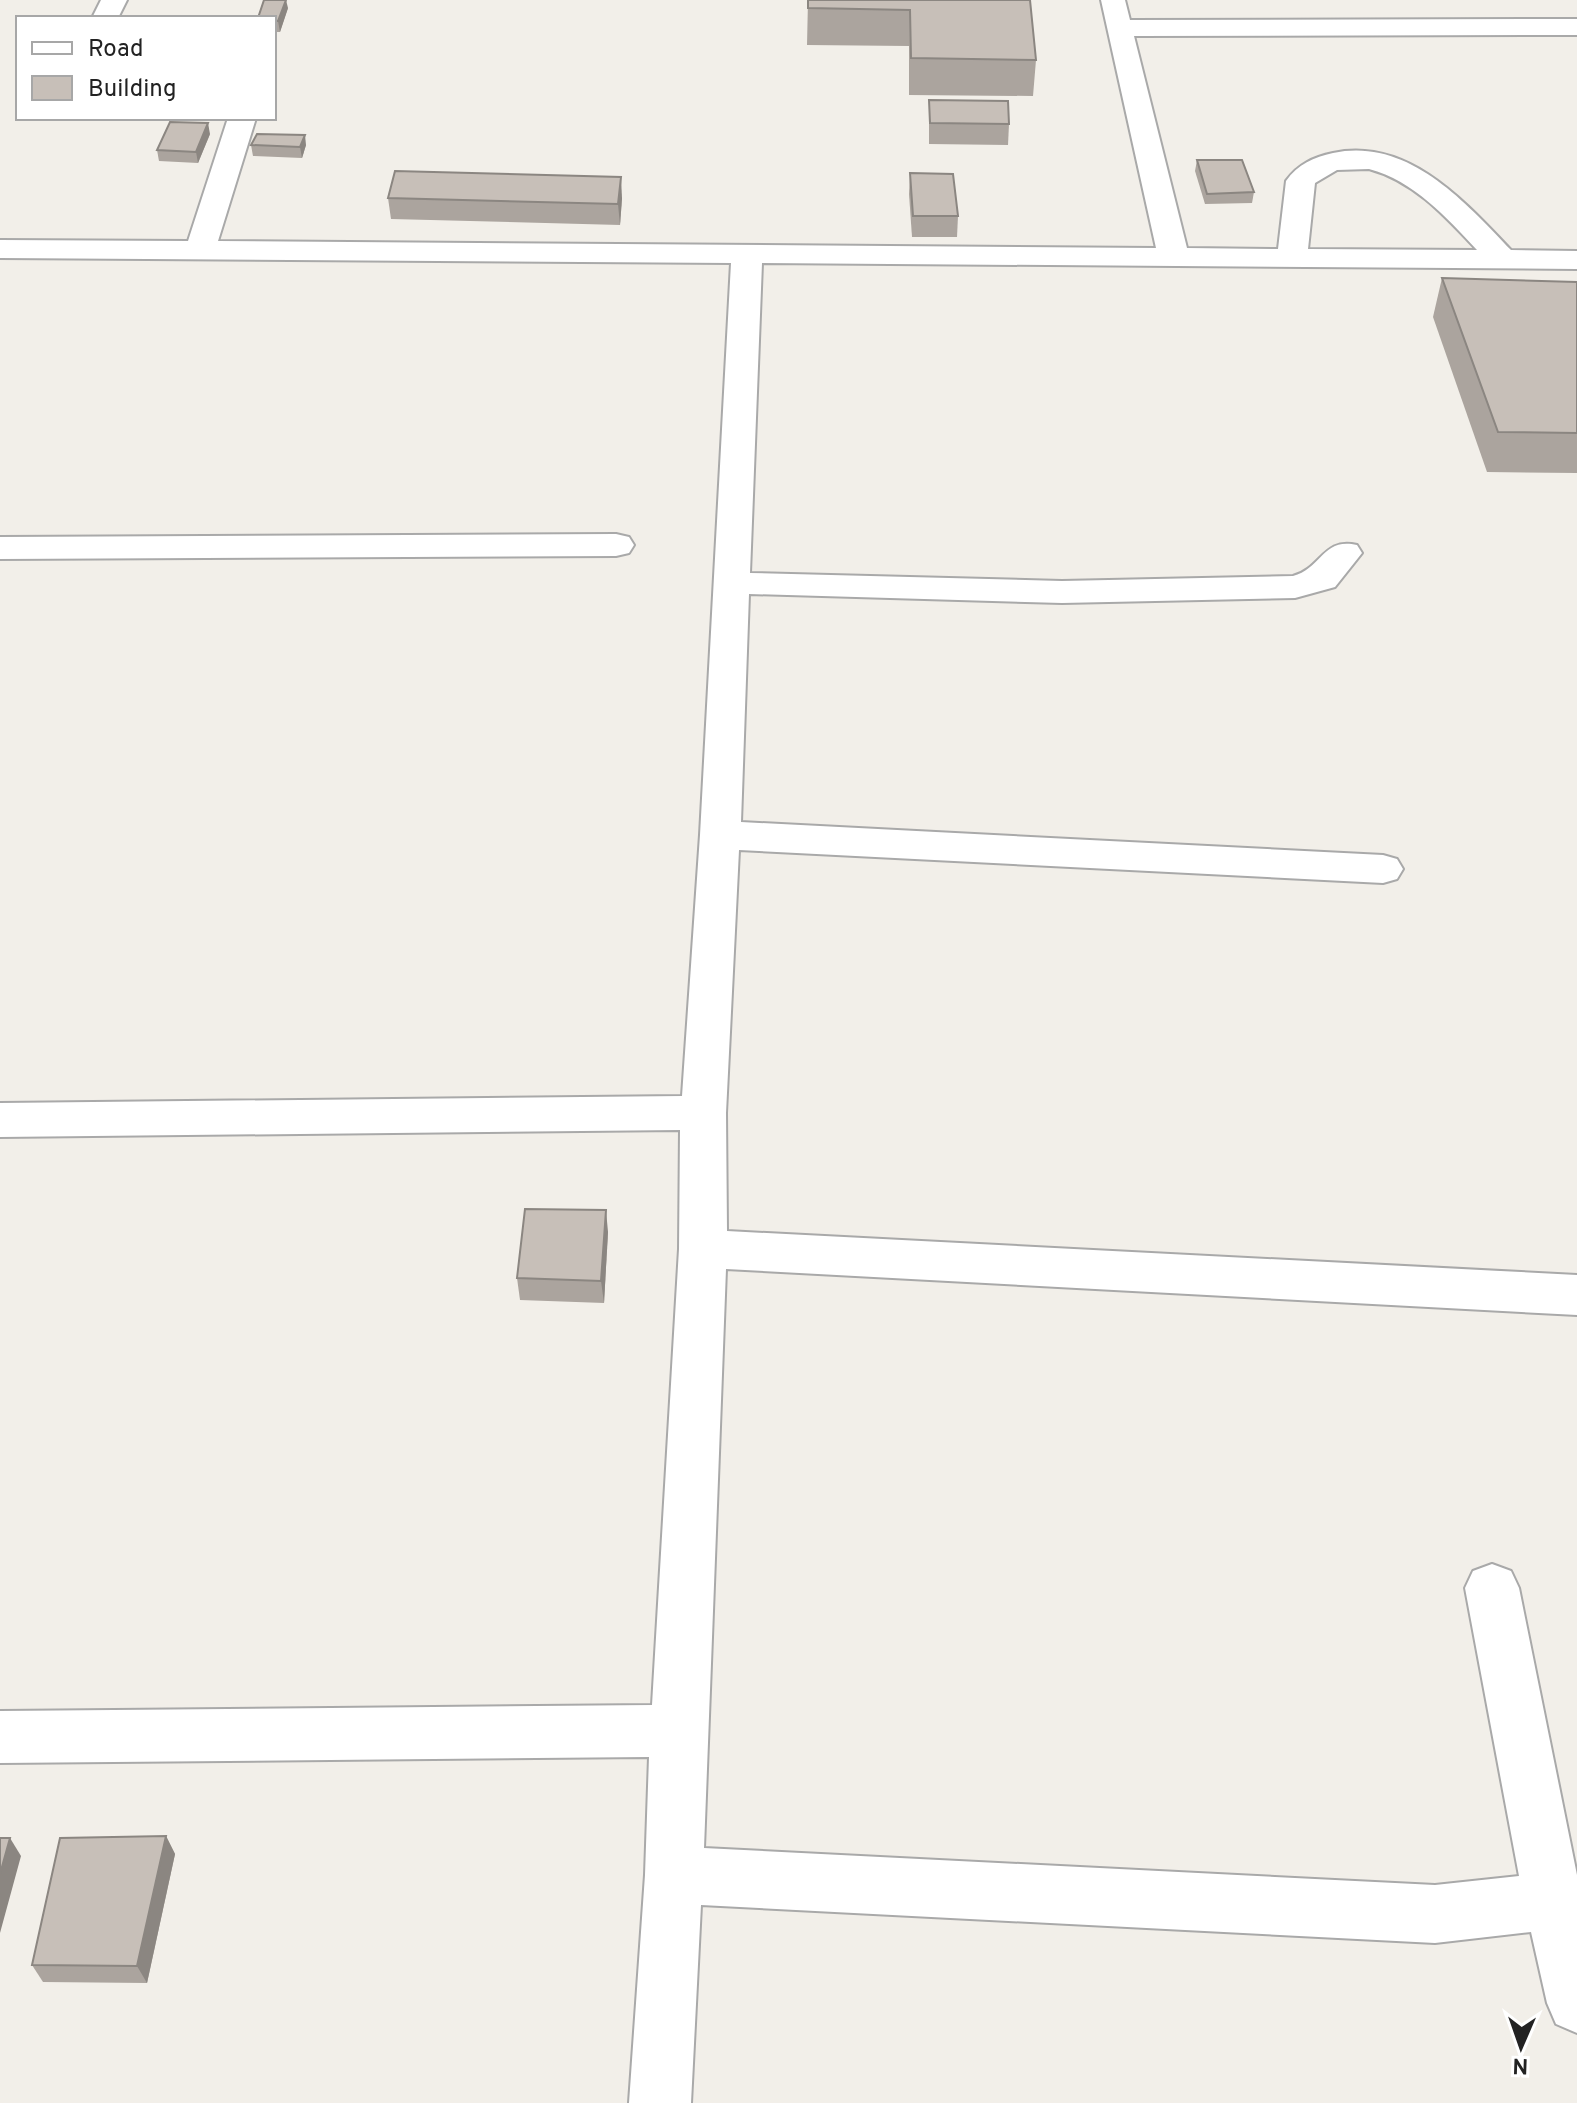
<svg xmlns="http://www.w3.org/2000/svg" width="1577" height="2103" font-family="Overpass,sans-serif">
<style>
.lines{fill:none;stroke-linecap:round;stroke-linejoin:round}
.minor-casing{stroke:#a9a9a9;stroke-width:4}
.minor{fill:#fff;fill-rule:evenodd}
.wall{fill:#aba49e}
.shaded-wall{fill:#8b8681}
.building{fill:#c7bfb8;stroke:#8b8681;stroke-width:2}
</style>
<rect width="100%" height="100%" fill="#f2efe9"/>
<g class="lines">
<g class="minor-casing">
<g id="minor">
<polygon points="101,0 127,0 118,18 92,18"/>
<path d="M1101 0H1125L1130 20 1577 19V35L1134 36 1187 248 1278 249 1286 181C1298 164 1314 157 1333 153 1408 137 1465 202 1511 250L1577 251V269L762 263 750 573 1062 581 1293 576C1322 568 1323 537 1357 545L1362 553 1335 587 1295 598 1062 603 749 594 741 822 1383 855 1397 859 1403 869 1397 879 1383 883 739 850 726 1113 727 1231 1577 1275V1315L726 1269 704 1848 1435 1885 1519 1876 1465 1588 1473 1571 1492 1564 1511 1571 1519 1588 1577 1875V2033L1556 2024 1547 2003 1531 1932 1435 1943 701 1905 691 2103H629L645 1875 649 1757 0 1763V1711L652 1705 679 1249 680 1130 0 1137V1103L682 1096 700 835 731 263 0 258V240L188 241 228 118H256L218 241 1156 248ZM1369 169C1414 181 1446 217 1477 250L1308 249 1315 183 1337 170Z"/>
<polygon points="616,534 629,537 634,545 629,553 616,556 0,559 0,537"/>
</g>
</g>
<use href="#minor" class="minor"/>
</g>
<g class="wall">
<polygon points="808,0 1030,0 1036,60 1033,96 909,95 909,46 807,45"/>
<polygon points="288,8 280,32 274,32 274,18"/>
<polygon points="929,100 1009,124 1008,145 929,144"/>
<polygon points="210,134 198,163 159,161 157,150"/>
<polygon points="251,145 306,145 302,158 253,156"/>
<polygon points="1197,160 1254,192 1252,203 1205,204 1195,171"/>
<polygon points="910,173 958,216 957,237 912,237 909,194"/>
<polygon points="388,198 622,198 620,225 391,219"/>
<polygon points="1442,278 1577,282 1577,473 1487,472 1433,317"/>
<polygon points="608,1232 604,1303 520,1300 517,1278"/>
<polygon points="166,1836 175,1854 147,1983 43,1982 32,1965"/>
</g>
<g class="shaded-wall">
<polygon points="286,0 288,8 280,32 278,21"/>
<polygon points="208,123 210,134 198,163 196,152"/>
<polygon points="305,135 306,145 302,158 300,147"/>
<polygon points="621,177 622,198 620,225 618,204"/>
<polygon points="606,1210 608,1232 604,1303 601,1281"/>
<polygon points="166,1836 175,1854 147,1983 137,1966"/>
<polygon points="10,1838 21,1856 0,1933 0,1874"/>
</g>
<g class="building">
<polygon points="264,0 286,0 278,21 274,21 274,18 258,18"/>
<polygon points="808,0 1030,0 1036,60 911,58 910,10 808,8"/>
<polygon points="929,100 1008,101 1009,124 930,123"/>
<polygon points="170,122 208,123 196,152 157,150"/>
<polygon points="257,134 305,135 300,147 251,145"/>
<polygon points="1197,160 1242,160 1254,192 1207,194"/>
<polygon points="395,171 621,177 618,204 388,198"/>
<polygon points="910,173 953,174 958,216 913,216"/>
<polygon points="1442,278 1577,282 1577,433 1498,432"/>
<polygon points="525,1209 606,1210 601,1281 517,1278"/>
<polygon points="166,1836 137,1966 32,1965 60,1838"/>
<polygon points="0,1838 10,1838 0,1874"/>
</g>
<rect x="16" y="16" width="260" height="104" fill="#ffffff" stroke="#a7a7a7" stroke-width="2"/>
<rect x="32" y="42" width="40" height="12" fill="#ffffff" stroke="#a7a7a7" stroke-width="2"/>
<text x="88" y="56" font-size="24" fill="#222222">Road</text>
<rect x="32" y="76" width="40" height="24" fill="#c7bfb8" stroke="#a7a7a7" stroke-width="2"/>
<text x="88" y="96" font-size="24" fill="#222222">Building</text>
<g transform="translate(1521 2047) rotate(182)" stroke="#ffffff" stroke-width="6" paint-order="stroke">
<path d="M0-6L14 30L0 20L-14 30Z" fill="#222222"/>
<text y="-12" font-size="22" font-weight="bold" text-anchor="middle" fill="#222222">N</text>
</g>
</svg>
